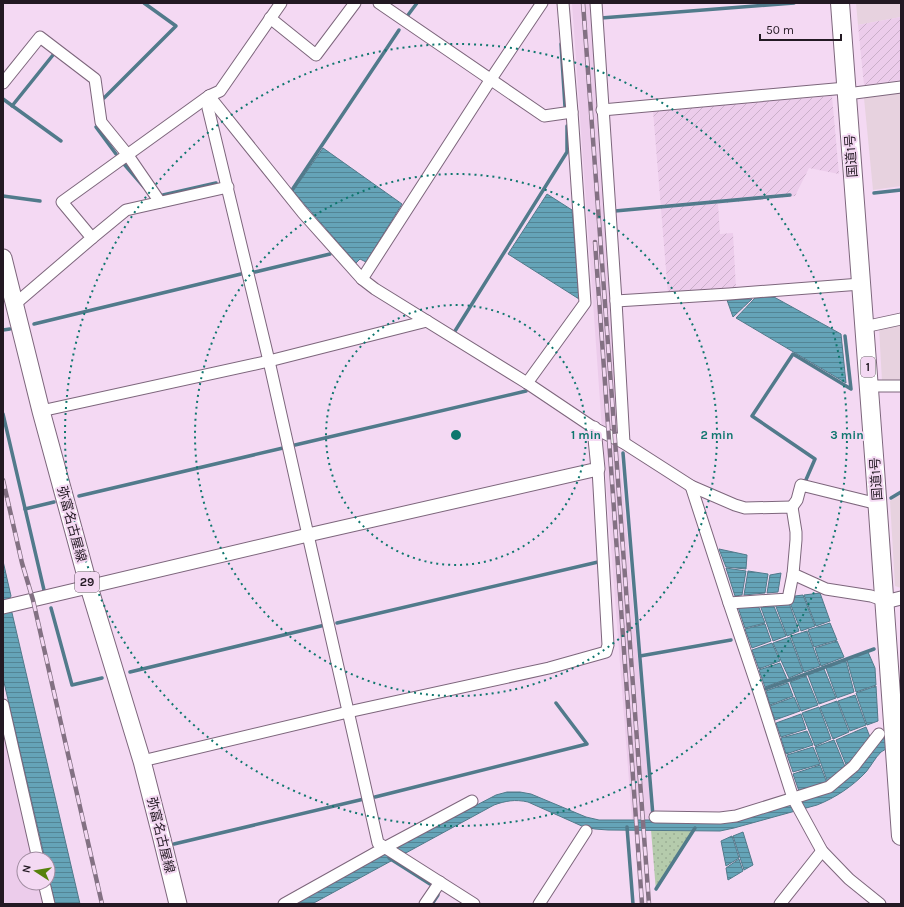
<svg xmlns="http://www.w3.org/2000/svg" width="904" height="907" font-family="Karla,'Noto Sans JP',sans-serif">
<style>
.commercial{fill:#e7d2df}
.industrial{fill:url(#industrial-furrows)}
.built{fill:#eccceb}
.grass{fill:url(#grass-dots)}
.water{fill:url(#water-rules);stroke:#517a8b}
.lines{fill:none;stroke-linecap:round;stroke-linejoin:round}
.stream{stroke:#517a8b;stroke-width:3.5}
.minor-casing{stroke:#7d667c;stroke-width:13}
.tertiary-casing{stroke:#7d667c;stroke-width:15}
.primary-casing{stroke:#7d667c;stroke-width:19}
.trunk-casing{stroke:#7d667c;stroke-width:20}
.minor{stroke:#fff;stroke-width:11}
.tertiary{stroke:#fff;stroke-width:13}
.primary{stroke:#fff;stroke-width:17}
.trunk{stroke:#fff;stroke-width:18}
.rail-casing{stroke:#837183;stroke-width:4.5}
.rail{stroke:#f4d9f3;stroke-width:3;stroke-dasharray:9;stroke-linecap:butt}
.ring{fill:none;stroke:#0f766e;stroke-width:2;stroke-dasharray:2 4}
.labels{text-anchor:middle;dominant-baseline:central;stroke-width:4;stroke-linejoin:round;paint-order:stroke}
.shield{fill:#f4d9f3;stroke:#625361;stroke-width:1}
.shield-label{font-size:12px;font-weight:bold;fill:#231923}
.street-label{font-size:13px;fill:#231923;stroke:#f4d9f3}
.centre{fill:#0f766e;stroke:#f4d9f3;stroke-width:2}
.ring-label{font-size:12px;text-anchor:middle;font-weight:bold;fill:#0f766e;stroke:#f4d9f3;stroke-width:4;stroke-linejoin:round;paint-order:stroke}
</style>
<defs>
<pattern id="industrial-furrows" width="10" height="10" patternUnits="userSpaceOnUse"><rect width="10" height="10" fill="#eccceb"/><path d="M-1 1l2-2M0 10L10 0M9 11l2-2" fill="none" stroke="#caafc9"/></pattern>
<pattern id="grass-dots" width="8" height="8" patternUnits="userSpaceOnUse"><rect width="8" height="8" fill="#b5cbac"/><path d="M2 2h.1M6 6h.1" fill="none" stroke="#9bae94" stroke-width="1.8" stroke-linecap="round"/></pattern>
<pattern id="water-rules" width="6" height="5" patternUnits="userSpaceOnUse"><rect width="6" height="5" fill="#65a4b8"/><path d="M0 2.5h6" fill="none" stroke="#538595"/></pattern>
</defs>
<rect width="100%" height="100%" fill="#f4d9f3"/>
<g class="commercial">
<polygon points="856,3 901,3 901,17 858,25"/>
<polygon points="901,93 901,186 873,190 864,98"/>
<polygon points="901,323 901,381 882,381 879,328"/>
<polygon points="901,494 901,588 895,586 890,501"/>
</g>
<g class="industrial">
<polygon points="901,17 901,80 864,85 858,25"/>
<polygon points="832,96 839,174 809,168 795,196 718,204 720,234 733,233 736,289 668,294 653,111"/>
</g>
<g class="built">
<polygon points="572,3 591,3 599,112 619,445 652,820 632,820 602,430"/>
<polygon points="3,720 35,859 24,859 24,883 40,883 45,904 3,904"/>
</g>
<polygon class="grass" points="651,830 694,831 656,891"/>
<g class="water">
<polygon points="323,148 402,204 366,262 360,259 356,263 293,191"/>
<polygon points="547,194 572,210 579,299 508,254"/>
<polygon points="774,297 841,334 846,383 736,318 755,298"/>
<polygon points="752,299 733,317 727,300"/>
<polygon points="719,549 747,555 746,569 726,567"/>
<polygon points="3,561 11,596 9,600 80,904 55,904 48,874 48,859 45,859 3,678"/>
<polygon points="726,568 746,571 742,595 735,596"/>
<polygon points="748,571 768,574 765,593 744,595"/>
<polygon points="781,573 778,592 767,593 770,575"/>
<polygon points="820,593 830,621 816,626 804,595"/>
<polygon points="803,595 815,626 801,631 790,603 793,602 795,596"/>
<polygon points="789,603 799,631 787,636 775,604"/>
<polygon points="773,604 786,636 773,641 760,605"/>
<polygon points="758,605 765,623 745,628 738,607"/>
<polygon points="830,623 837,640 814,647 808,630"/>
<polygon points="765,624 771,641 752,648 745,629"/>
<polygon points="807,631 820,666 804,672 791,636"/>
<polygon points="790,637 803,672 789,678 773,643"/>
<polygon points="837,641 844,657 821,666 815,648"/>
<polygon points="772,643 780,661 759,669 752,650"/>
<polygon points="868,652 875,668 876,685 856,692 847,660"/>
<polygon points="846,661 854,692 837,698 826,668"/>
<polygon points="780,663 787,679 765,687 759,670"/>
<polygon points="824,669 836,698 819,704 808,675"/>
<polygon points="806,676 818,705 801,711 790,682"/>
<polygon points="788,683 793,696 770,705 766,691"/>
<polygon points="876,686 878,721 867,725 856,693"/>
<polygon points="855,695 866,725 850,731 838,701"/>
<polygon points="794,697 800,711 775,720 770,706"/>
<polygon points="837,701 849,732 833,739 820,707"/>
<polygon points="819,707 831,739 815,746 802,713"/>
<polygon points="801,714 806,729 781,737 776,723"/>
<polygon points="866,727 870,737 847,767 836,740"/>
<polygon points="807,731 813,745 786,754 781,738"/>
<path d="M901 733V744C895 746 886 748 881 752 875 758 871 766 866 772 853 786 835 798 817 805L734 828 720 831 608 830 595 829 584 827 528 802C515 799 505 801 494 805L312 904H293L396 847 496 795 507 792H520L531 794 586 817 599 820H653L701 823 815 797 880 740Z"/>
<polygon points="834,740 846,769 828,783 815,747"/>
<polygon points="813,747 820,764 793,772 787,755"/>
<polygon points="820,765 827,783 799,791 793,774"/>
<polygon points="743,832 753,865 744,870 733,836"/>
<polygon points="732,836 739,858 726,866 721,841"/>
<polygon points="739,859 743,871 728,880 726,868"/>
</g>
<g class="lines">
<g class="stream">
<polyline points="408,15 417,3"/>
<polyline points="601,18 794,3"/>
<polyline points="561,44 565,107"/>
<polyline points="104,98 176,26 144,3"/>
<polyline points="3,99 61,141"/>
<polyline points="12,106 53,55"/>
<polyline points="96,127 116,154"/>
<polyline points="124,164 144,187"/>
<polyline points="292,190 399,30"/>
<polyline points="874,193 901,190"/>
<polyline points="163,195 216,183"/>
<polyline points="3,196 40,201"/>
<polyline points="615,211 790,195"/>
<polyline points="255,272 330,254"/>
<polyline points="34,324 241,274"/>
<polyline points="3,330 10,329"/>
<polyline points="455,331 567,152 567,126"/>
<polyline points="3,414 44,590"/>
<polyline points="295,445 526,391"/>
<polyline points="623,453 653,816"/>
<polyline points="805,482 815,459 752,416 793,354 851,389 845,336"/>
<polyline points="79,496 283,448"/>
<polyline points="891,498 901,492"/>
<polyline points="25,509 54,502"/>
<polyline points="51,608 72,685 102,678"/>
<polyline points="337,623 598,562"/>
<polyline points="640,656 731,640"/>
<polyline points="130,672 325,625"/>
<polyline points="762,690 874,649"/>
<polyline points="375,797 587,744 556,703"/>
<polyline points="627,827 633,904"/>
<polyline points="174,844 364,799"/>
<polyline points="389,858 430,884"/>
<polyline points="656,889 695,828"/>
<polyline points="432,904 438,895"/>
</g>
<g class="minor-casing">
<g id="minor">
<polyline points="379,3 544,116 572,112"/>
<polyline points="596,3 616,301 624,443"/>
<polyline points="270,18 316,55 355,3"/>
<polyline points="3,83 40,37 95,79 101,122 127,154 160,202"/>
<polyline points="847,94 901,87"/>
<polyline points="209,96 303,213 362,279 375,289 527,383 594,428 624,443 691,486 735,505 745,508 792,507 796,532 796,540 793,574 826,589 871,596 885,601"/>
<polyline points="209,96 208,108 269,361 308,535 378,843 474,904"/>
<polyline points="602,110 846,88"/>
<polyline points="92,238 126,210 228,187"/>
<polyline points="362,279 491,79 542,3"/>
<polyline points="616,301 729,294 861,284"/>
<polyline points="15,304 92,238 62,202 209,96 220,91 281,3"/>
<polyline points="864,327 901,319"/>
<polyline points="527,383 585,303 572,112 563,3"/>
<polyline points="869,386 901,386"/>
<polyline points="41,411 269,361 427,321"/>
<polyline points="691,486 729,603 759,692 793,798 822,851 849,879 880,904"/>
<polyline points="792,507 797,500 801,485 878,504"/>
<polyline points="729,603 788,599 793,574"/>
<polyline points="3,705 38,859"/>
<polyline points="142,761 348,712 549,668 606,652 608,645 598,469"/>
<polyline points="655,817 720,818 736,816 829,787 854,766 879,734"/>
<polyline points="44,883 49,904"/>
<polyline points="284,904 386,847 472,801"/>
<polyline points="425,904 440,882"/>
<polyline points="539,904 586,831"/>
<polyline points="780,904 822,851"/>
</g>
</g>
<g class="tertiary-casing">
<g id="tertiary">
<polyline points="885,601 893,600 901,598"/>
<polyline points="3,607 308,535 598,469 594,428"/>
</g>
</g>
<g class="primary-casing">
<polyline id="primary" points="3,258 41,411 89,587 142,761 162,839 178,904"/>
</g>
<g class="trunk-casing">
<path id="trunk" d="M840 3C860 281 883 558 901 836"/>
</g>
<use href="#minor" class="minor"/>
<use href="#tertiary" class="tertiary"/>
<use href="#primary" class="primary"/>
<use href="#trunk" class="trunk"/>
<g class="rail-casing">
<g id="rail">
<polyline points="583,3 649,904"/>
<polyline points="595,242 642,904"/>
<polyline points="3,480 22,563 33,600 102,904"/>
</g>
</g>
<use href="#rail" class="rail"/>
</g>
<g class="ring">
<circle cx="456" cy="435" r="130"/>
<circle cx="456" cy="435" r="261"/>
<circle cx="456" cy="435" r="391"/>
</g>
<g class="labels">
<g class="shield">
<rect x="861" y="357" width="14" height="20" rx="3"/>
<rect x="75" y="572" width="24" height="20" rx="3"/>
</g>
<g class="shield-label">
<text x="868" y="367">1</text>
<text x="87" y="582">29</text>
</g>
<g class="street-label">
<text transform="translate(851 156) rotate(-94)">国道1号</text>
<text transform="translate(876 479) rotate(-94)">国道1号</text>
<text transform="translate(72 524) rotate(75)">弥富名古屋線</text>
<text transform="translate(161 835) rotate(76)">弥富名古屋線</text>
</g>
</g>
<circle cx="456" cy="435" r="6" class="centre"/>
<g class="ring-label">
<text x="586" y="439">1 min</text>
<text x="717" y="439">2 min</text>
<text x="847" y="439">3 min</text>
</g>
<rect width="904" height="907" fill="none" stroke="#231923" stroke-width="8"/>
<g transform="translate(36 871) rotate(282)"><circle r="19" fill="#f4d9f3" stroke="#a08ca0"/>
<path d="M0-3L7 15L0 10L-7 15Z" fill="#57820c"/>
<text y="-6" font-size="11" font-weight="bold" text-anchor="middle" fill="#231923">N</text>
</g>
<path d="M760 34v6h81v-6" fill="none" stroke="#231923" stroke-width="2"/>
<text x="766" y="34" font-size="12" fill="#231923" stroke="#f4d9f3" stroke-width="3" paint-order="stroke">50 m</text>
</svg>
